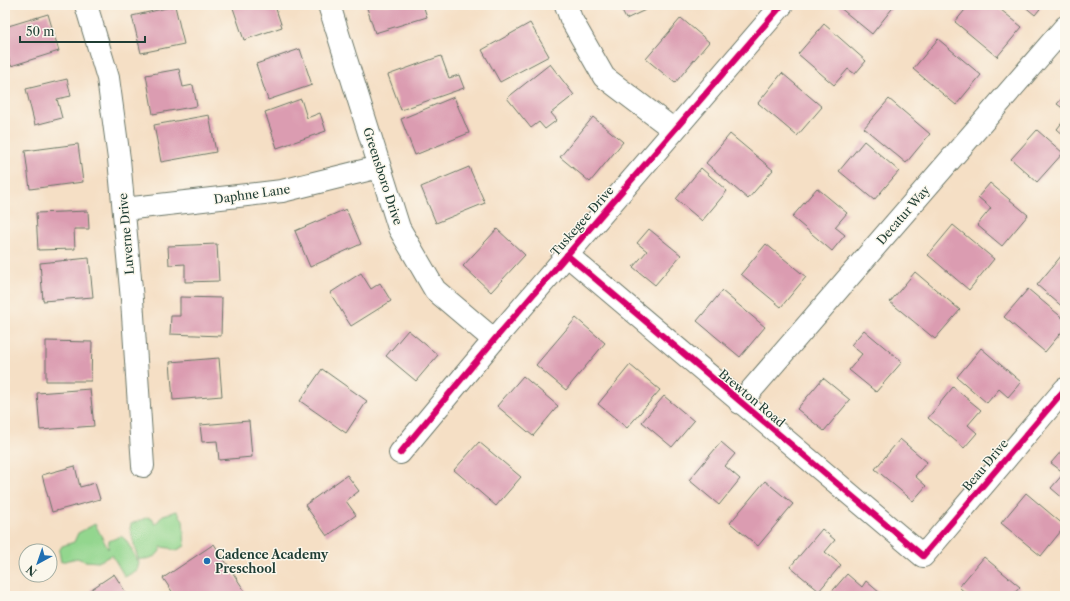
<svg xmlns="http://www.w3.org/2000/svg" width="1070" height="601" font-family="'Libre Caslon Text',serif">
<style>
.green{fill:#93d68e;stroke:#598a61}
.building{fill:#db9cb1}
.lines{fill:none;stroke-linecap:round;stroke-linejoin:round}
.minor-casing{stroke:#6a7667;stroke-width:24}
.minor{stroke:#fff;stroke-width:22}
.cycleway-casing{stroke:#fbf7ec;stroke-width:8}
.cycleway{stroke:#d6006c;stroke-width:6}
.poi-dot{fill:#1f6fb2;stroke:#fbf7ec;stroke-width:1.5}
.labels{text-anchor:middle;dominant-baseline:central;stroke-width:3;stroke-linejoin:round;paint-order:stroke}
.street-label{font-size:12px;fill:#1f3d34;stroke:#fbf7ec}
.poi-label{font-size:12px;font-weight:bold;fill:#1f3d34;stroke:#fbf7ec;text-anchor:start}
</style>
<rect width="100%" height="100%" fill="#fbf7ec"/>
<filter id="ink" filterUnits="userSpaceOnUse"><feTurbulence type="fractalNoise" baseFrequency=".025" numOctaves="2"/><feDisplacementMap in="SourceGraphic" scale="8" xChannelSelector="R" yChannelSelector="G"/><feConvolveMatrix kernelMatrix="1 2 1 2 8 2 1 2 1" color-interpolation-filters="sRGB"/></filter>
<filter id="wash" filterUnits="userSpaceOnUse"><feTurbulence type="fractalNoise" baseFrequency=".012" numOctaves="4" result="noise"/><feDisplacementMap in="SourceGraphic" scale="16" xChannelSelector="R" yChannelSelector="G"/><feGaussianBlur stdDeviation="0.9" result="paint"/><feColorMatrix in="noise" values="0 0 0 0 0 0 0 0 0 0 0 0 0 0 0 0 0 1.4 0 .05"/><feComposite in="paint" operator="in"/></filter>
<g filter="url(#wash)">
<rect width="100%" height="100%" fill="#f5dfc5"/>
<g class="green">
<path d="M177 511 183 520 185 546 175 551 169 548 161 547C160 557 147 560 138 559L130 529 131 524 148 517 153 520 155 525 163 515Z"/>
<polygon points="95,524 108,549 109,541 121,536 126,540 139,563 137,570 125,577 112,555 98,562 85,561 77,558 61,562 59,551 62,546 74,542 78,533"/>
</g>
<g id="blocks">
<g class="building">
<polygon points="232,5 287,5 276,9 282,27 244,40"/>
<polygon points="366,5 423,5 427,17 375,33"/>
<polygon points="619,5 656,5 626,19"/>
<polygon points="841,5 895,5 872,34 839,7"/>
<polygon points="969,5 995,5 1022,27 997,57 955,22"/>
<polygon points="1023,5 1043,5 1035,15"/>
<polygon points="175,6 184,44 141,53 132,16"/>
<polygon points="48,14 59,51 11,66 5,47 5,27"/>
<polygon points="681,18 709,42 675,83 646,59"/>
<polygon points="530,23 549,56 500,82 482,50"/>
<polygon points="824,24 866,61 855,74 848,69 834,85 798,54"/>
<polygon points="938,39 981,75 956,105 913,69"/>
<polygon points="300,49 312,85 268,100 256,64"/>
<polygon points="441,56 449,78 459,75 464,88 401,110 388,75"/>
<polygon points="550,64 574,95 551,113 557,120 545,129 539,122 531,128 507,98"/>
<polygon points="179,69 183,87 193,85 197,106 153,114 146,75"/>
<polygon points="782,73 822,107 797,136 758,103"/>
<polygon points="67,79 71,96 57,99 62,118 35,125 26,89"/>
<polygon points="1065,95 1065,110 1057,104"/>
<polygon points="454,97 469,133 415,155 401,119"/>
<polygon points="301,99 307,118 320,113 326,131 277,148 265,112"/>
<polygon points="889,99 930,134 906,163 864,128"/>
<polygon points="209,115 216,152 161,162 154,125"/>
<polygon points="593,117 623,142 590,182 560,157"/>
<polygon points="1065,119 1065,136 1057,129"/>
<polygon points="1037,130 1063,153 1037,182 1011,159"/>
<polygon points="730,134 773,170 748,199 706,163"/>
<polygon points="864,141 899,171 874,200 839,171"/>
<polygon points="78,144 83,182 30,189 25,151"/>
<polygon points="469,167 485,203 436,223 421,187"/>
<polygon points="701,168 727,191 702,221 676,199"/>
<polygon points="990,183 1028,215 1002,246 977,225 991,208 978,197"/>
<polygon points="817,188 847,213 835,227 845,235 832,251 792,217"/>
<polygon points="346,209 361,244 310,267 295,231"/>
<polygon points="88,211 89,229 74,229 75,249 38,250 36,213"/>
<polygon points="953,225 994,259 969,290 928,255"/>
<polygon points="497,229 525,255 491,292 463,266"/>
<polygon points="649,229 681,255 655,285 633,267 647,251 637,243"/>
<polygon points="217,244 219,281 185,282 185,264 169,265 168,246"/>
<polygon points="766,244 806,277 781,307 741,274"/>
<polygon points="1062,255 1065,258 1065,309 1037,285"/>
<polygon points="89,258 93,297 43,301 40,263"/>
<polygon points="915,272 960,310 935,339 890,302"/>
<polygon points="361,273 371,289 380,283 391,301 351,326 330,293"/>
<polygon points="1028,289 1065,320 1065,328 1045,352 1004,317"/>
<polygon points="722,291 765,327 740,357 697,321"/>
<polygon points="180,297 222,298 221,336 170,334 171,316 180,316"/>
<polygon points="576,318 605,343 566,390 536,365"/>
<polygon points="408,330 438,355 416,381 386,356"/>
<polygon points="864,330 902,362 876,392 849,370 862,354 851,345"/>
<polygon points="46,341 92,342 91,381 46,381"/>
<polygon points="981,348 1021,382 1008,397 999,389 987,403 957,377"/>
<polygon points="219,358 222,396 173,400 170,362"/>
<polygon points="630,365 660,390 627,428 598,404"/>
<polygon points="322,369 367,401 346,433 300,401"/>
<polygon points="523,376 558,406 533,436 497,406"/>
<polygon points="823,378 850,400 824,431 797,409"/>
<polygon points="953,387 981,410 968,425 977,433 964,448 928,418"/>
<polygon points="90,389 94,426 40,430 37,393"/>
<polygon points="664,396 694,421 672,447 642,422"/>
<polygon points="249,421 252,457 219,460 217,441 202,442 200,425"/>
<polygon points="900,439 927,462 915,476 926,486 913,501 875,469"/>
<polygon points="479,442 521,477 496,506 454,470"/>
<polygon points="721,442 735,454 725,466 740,479 719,505 689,480"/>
<polygon points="1063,449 1065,450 1065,500 1051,488 1064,473 1051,463"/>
<polygon points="75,466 80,487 95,483 100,499 52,512 42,475"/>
<polygon points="347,475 359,491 346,501 356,515 327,536 305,505"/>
<polygon points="765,481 793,504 758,546 730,523"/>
<polygon points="1026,493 1065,526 1041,556 1001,523"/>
<polygon points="822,529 835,540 825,552 841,565 819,591 790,567"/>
<polygon points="214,544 248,596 175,596 163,578"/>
<polygon points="984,557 1020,587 1012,596 969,596 959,587"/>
<polygon points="114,574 128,596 94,596 90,590"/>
<polygon points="847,574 862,587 866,581 880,593 878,596 828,596"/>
</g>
</g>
</g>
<g filter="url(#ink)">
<use href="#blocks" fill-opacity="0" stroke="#6a7667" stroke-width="1"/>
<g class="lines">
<g class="minor-casing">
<g id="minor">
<polyline points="86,5 108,78 119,159 132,300 143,466"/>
<polyline points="329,5 399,228 435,290 494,340"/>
<polyline points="566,5 571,19 604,77 674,130"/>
<polyline points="124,209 282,191 379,167"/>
<polyline points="567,255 923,556 1065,389"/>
<polyline points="740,403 1065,27"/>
<polyline points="400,453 494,340 782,5"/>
</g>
</g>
<use href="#minor" class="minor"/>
<g class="cycleway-casing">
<g id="cycleway">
<polyline points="567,255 923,556 1065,389"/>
<polyline points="400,453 494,340 782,5"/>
</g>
</g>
<use href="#cycleway" class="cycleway"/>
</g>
</g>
<circle class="poi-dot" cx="207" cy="561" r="4"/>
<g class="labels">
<g class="street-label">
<text transform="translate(383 176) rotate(72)">Greensboro Drive</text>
<text transform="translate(252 194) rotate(-8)">Daphne Lane</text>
<text transform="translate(903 215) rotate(-49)">Decatur Way</text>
<text transform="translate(582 221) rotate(-49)">Tuskegee Drive</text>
<text transform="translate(126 234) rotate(-95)">Luverne Drive</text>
<text transform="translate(752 398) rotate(40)">Brewton Road</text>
<text transform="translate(985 465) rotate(-50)">Beau Drive</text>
</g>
<g class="poi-label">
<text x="215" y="554">Cadence Academy<tspan x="215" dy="14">Preschool</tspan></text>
</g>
</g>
<rect width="1070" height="601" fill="none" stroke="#fbf7ec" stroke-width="20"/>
<g transform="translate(38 563) rotate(220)"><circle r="19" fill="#fbf7ec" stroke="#a3ada2"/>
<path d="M0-3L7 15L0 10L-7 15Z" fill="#1f6fb2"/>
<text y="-6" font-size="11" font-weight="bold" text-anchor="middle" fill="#1f3d34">N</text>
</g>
<path d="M20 36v6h125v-6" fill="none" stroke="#1f3d34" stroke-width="2"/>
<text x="26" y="36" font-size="12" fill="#1f3d34" stroke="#fbf7ec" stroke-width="3" paint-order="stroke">50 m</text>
</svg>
